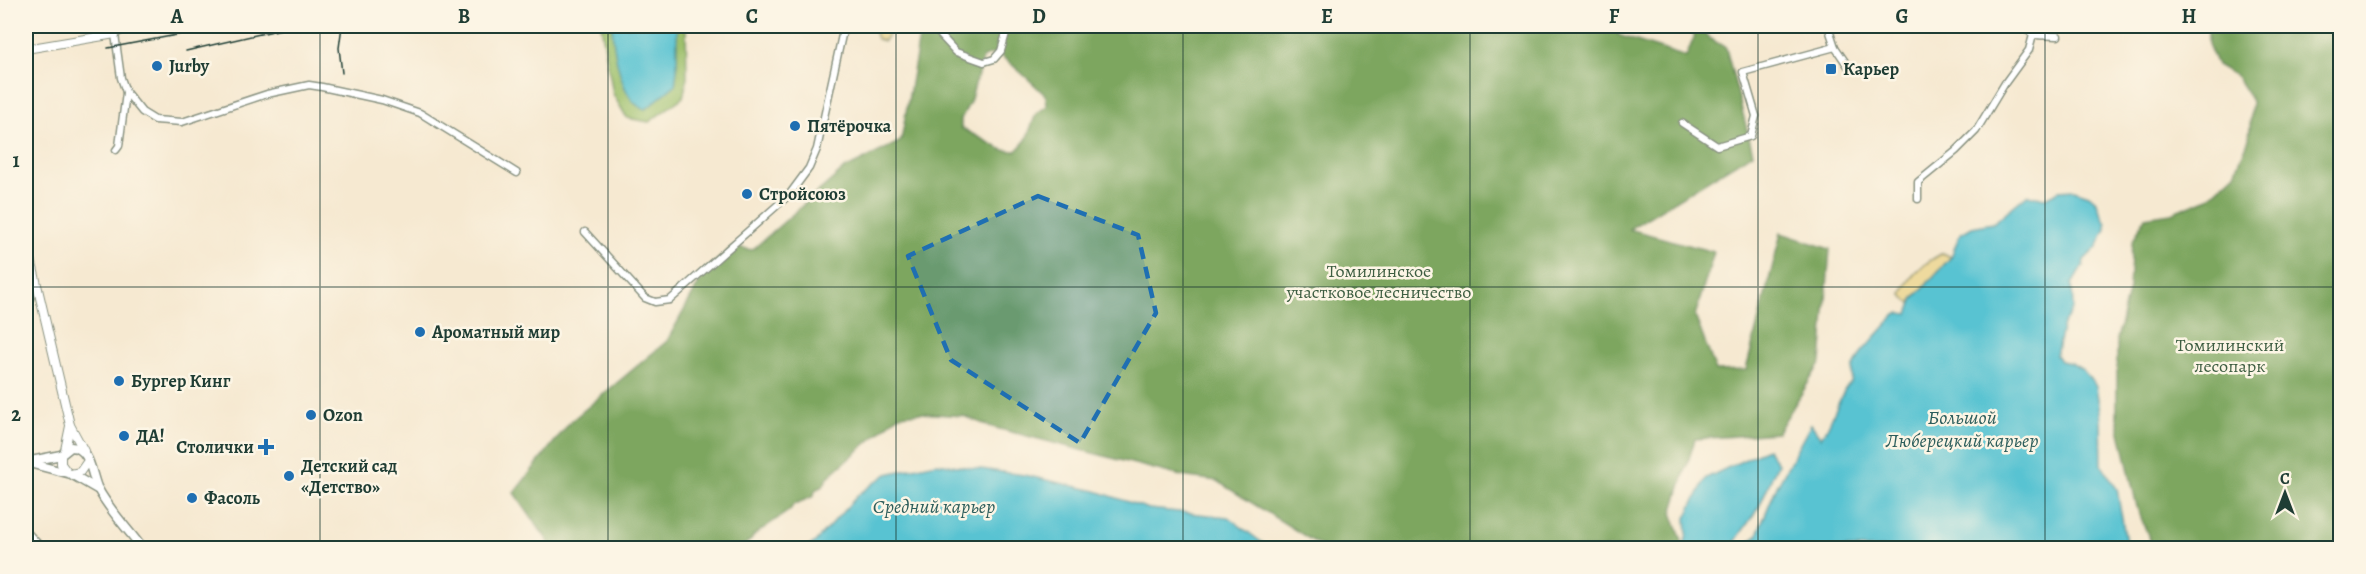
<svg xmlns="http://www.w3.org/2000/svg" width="2366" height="574" font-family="Alegreya,serif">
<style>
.green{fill:#9cc06a;stroke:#5e7e4f;stroke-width:1.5}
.forest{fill:#7da65e;stroke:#4e7249;stroke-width:1.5;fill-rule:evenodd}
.sand{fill:#eeda9e;stroke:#868c69;stroke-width:1.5}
.water{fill:#58c3d2;stroke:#3c8083;stroke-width:1.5}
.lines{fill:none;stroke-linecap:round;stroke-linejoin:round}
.minor-casing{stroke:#8a9382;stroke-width:9}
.tertiary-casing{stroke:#8a9382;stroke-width:10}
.secondary-casing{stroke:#8a9382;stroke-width:11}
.minor{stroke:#fff;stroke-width:6}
.tertiary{stroke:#fff;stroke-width:8}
.secondary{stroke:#fff;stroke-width:8}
.rail{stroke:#1f3d34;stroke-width:1.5}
.marked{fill:#1f6fb2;fill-opacity:0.2;stroke:#1f6fb2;stroke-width:4.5;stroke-dasharray:12 8;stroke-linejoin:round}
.grid{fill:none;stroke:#1f3d34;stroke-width:1.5;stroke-opacity:0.55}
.poi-dot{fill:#1f6fb2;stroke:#fcf5e5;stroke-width:2}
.labels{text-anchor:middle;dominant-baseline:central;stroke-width:5;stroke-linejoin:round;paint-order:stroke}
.poi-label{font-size:18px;font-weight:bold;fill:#1f3d34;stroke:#fcf5e5;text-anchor:start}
.park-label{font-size:18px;fill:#3e5e42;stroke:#fcf5e5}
.water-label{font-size:20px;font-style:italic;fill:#2d5e5c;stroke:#fcf5e5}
.neatline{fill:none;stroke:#1f3d34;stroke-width:2}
.grid-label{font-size:20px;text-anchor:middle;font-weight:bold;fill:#1f3d34}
</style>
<rect width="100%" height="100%" fill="#fcf5e5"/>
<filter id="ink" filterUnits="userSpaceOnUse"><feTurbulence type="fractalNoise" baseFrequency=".0167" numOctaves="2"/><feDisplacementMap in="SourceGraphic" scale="12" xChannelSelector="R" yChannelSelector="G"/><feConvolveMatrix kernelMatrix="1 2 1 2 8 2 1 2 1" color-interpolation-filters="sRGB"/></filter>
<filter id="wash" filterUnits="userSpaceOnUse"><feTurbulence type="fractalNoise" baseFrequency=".008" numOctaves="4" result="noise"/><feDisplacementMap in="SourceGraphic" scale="24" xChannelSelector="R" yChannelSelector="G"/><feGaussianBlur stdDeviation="1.35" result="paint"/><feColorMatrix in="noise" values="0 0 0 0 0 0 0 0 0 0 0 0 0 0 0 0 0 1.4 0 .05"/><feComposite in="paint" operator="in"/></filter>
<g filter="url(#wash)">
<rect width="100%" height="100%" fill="#f6e9d1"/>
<polygon class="green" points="601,26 686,26 687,80 683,97 649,122 627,118 613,94"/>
<g class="forest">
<path d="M921 26H1620L1618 35 1686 57 1695 35 1674 26H1704L1706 36 1726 48 1753 153 1629 229 1714 252 1695 316 1716 371 1746 370 1781 233 1830 249 1821 362 1777 433 1695 439 1672 513 1682 541 1680 548H1324L1217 481 1181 476 992 427 963 416 920 413 899 415 828 477 823 486 815 490 814 496 793 505 790 510 754 535 751 540 740 548H553L514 493 570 422 667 341 700 281 702 274 733 246 752 250 843 170 901 141ZM996 53C1003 55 1038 88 1046 96L1047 106 1036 114 1026 140 1016 151 1003 150 961 128V119L970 102 983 57Z"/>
<polygon points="2208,26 2340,26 2340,548 2153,548 2137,507 2117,418 2117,339 2129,288 2132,243 2145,217 2171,213 2208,198 2235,173 2249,139 2252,101 2236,76 2217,65 2208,44"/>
</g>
<g class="sand">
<polygon points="868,26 867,26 893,26 884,41 877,39 875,32"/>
<path d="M1943 253 1951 257 1910 303 1902 295C1908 275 1926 262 1943 253Z"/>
</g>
<g class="water">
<path d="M612 26H677V70L675 85 646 109C621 106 613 45 612 26Z"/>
<polygon points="2074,190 2089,195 2096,201 2106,224 2106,229 2097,247 2084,260 2083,266 2072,284 2073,308 2063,324 2056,355 2060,361 2071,363 2083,370 2096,386 2101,419 2102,465 2117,489 2127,548 1744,548 1757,535 1776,488 1811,424 1821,438 1827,428 1845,389 1851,383 1853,368 1862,352 1895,315 1900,313 1908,314 1914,298 1951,257 1960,234 1972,227 1993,223 2027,195 2045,198 2059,191"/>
<polygon points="1767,449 1778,463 1759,507 1731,548 1684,548 1687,533 1686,518 1706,478"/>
<polygon points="936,463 1024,475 1096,491 1149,509 1228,517 1269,548 807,548 815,542 859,494 887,474"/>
</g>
</g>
<g filter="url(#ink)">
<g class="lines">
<g class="minor-casing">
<g id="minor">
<polyline points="932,26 956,52 984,62 994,59 1001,51 1008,26"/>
<polyline points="1828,26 1835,47 1848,66"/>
<polyline points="115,34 121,78 126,92 142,112 155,120 182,122 267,94 309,85 322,87 382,100 420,113 517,173"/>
<polyline points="2033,35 2058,36"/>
<polyline points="2041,35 2051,26"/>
<polyline points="1682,123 1717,146 1751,136 1756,116 1743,72 1835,47"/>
<polyline points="116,150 119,146 126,93"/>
<polyline points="1918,199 1918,182 1956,151 1976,131 2005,83 2029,50 2033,35 2024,26"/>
<polyline points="585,232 645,298 655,302 670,300 789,195 809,168 817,149 844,26"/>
<polyline points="26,531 42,548"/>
</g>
</g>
<g class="tertiary-casing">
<g id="tertiary">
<polyline points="26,49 115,34 128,26"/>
<polyline points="26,238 70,425 84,451"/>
<polyline points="65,450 70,426"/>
<polyline points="61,455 61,464 67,472"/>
<polyline points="71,474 80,472 87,462"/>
</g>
</g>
<g class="secondary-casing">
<g id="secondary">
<path d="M26 462 61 455 71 447C90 447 91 473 97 487 108 509 128 529 142 548"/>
<polyline points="29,463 71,474 97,489"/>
</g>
</g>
<use href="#minor" class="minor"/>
<use href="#tertiary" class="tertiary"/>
<use href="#secondary" class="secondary"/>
<g class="rail">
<polyline points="100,26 101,27"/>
<polyline points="342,26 339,48 342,73"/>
<polyline points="108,48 224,26"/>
<polyline points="186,51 295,26"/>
</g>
</g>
</g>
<path class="marked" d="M1038 196 1138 235 1156 313 1080 443 951 360 908 256Z"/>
<path class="grid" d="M320 26V548M608 26V548M896 26V548M1183 26V548M1470 26V548M1758 26V548M2045 26V548M26 287H2340"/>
<g class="poi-dot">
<circle cx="157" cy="66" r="6"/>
<rect x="1825" y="63" width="12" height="12" rx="3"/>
<circle cx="795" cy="126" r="6"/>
<circle cx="747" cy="194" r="6"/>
<circle cx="420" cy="332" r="6"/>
<circle cx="119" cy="381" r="6"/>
<circle cx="311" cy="415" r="6"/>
<circle cx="124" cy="436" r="6"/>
<path d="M263 438h6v6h6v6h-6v6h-6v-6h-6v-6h6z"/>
<circle cx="289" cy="476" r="6"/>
<circle cx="192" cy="498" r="6"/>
</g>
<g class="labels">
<g class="poi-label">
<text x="169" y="66">Jurby</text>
<text x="1843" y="69">Карьер</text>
<text x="807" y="126">Пятёрочка</text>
<text x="759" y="194">Стройсоюз</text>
<text x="432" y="332">Ароматный мир</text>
<text x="131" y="381">Бургер Кинг</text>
<text x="323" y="415">Ozon</text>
<text x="136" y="436">ДА!</text>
<text x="254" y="447" text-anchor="end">Столички</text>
<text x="301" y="466">Детский сад<tspan x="301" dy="21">«Детство»</tspan></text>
<text x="204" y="498">Фасоль</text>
</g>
<g class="park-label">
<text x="1379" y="271">Томилинское<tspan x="1379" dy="21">участковое лесничество</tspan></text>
<text x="2230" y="345">Томилинский<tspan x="2230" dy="21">лесопарк</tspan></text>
</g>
<g class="water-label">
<text x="1962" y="417">Большой<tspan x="1962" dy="23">Люберецкий карьер</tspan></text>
<text x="934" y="506">Средний карьер</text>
</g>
</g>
<rect width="2366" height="574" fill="none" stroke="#fcf5e5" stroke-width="66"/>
<g transform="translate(2285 493)" stroke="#fcf5e5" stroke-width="4.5" paint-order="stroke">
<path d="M0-4.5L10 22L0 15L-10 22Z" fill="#1f3d34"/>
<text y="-9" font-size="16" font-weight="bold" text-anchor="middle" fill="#1f3d34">С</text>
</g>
<rect x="33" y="33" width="2300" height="508" class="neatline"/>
<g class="grid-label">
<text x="177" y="23">A</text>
<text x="464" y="23">B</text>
<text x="752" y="23">C</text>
<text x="1039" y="23">D</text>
<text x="1327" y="23">E</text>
<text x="1614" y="23">F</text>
<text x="1902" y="23">G</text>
<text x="2189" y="23">H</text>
<text x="16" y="167">1</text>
<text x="16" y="421">2</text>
</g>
</svg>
